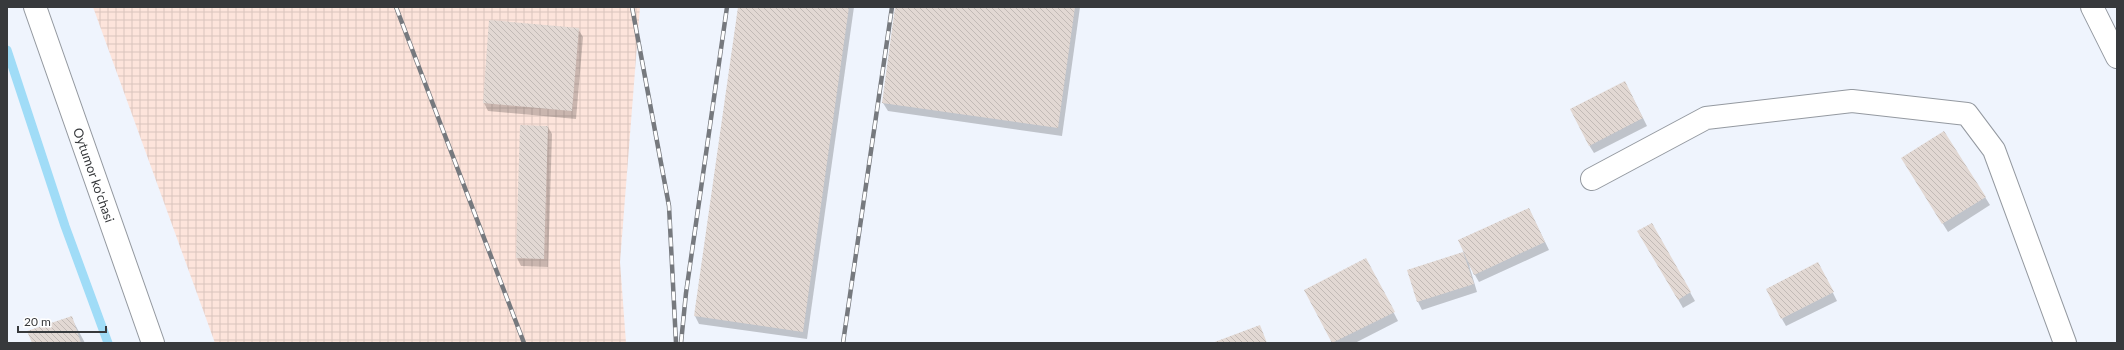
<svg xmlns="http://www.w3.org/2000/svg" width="2124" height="350" font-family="Lato,sans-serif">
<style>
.industrial{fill:url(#industrial-grid)}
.shadow{fill:#0003}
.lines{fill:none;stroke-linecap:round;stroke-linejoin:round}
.stream{stroke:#a0dcf7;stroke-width:9}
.building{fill:url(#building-back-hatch)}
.minor-casing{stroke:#9499a0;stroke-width:24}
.minor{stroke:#fff;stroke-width:22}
.rail-casing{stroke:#76797e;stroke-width:4.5}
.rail{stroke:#fff;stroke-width:3;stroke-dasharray:9;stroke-linecap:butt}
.labels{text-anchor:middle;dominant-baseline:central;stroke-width:4;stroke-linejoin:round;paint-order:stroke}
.street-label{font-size:13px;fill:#37393c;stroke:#fff}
</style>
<defs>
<pattern id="industrial-grid" width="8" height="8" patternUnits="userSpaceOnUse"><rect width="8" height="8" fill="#fde4db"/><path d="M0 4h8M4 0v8" fill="none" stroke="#d9c4bd"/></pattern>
<pattern id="building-back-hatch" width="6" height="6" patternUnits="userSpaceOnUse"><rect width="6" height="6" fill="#e2d8d3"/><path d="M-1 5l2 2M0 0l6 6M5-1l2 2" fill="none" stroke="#c2bab6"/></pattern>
</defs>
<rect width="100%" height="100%" fill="#eff4fd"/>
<polygon class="industrial" points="93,7 640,7 620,262 626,343 215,343"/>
<g class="shadow">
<polygon points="739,7 854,7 807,339 699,324 695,316"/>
<polygon points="896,7 1080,7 1062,136 888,111 883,103"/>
<polygon points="578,29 583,37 576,119 488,111 484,103"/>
<polygon points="1629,90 1647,126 1594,153 1589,145"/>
<polygon points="521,126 548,127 552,134 548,267 521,266 517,258"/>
<polygon points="1907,166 1985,197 1990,205 1948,232"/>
<polygon points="1529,209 1549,250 1479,282 1469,265 1477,292 1422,310 1418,302 1408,271 1465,252"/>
<polygon points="1651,224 1695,301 1683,308 1639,231"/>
<polygon points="1370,267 1398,321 1355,343 1333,343 1305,290"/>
<polygon points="1822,271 1837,301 1786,326 1782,319"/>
<polygon points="71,317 85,343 33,343"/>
</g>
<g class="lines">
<polyline class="stream" points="7,50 65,226 108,343"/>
</g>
<g class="building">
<polygon points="738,7 849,7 803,332 694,316"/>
<polygon points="895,7 1075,7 1058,128 882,103"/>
<polygon points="489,20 579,28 572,111 483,103"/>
<polygon points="1625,81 1643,118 1589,146 1570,109"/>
<polygon points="520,125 548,126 544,259 516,258"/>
<polygon points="1944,131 1986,197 1942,224 1901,158"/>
<polygon points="1529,208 1545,242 1474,275 1458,240"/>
<polygon points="1652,223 1691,292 1678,300 1637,231"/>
<polygon points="1463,252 1474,284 1417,302 1407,270"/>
<polygon points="1366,258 1395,312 1332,343 1304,290"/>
<polygon points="1818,262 1834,292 1781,319 1766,289"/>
<polygon points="72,316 81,343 32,343 27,331"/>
<polygon points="1260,325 1267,343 1212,343"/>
</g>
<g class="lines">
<g class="minor-casing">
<g id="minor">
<path id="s1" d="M35 7 153 343"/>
<polyline points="2092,7 2117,57"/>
<polyline points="1592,179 1706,118 1852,101 1967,114 1994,150 2065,343"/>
</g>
</g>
<use href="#minor" class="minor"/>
<g class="rail-casing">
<g id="rail">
<polyline points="396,7 524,343"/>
<polyline points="632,7 669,206 676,343"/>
<polyline points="681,343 686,293 727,7"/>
<polyline points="843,343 892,7"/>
</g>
</g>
<use href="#rail" class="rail"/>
</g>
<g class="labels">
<g class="street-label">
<text stroke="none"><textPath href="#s1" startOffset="178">Oytumor ko'chasi</textPath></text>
</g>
</g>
<rect width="2124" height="350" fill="none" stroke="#37393c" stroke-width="16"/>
<path d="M18 326v6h88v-6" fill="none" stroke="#37393c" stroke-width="2"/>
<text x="24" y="326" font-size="12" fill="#37393c" stroke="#ffffff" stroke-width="3" paint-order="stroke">20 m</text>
</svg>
